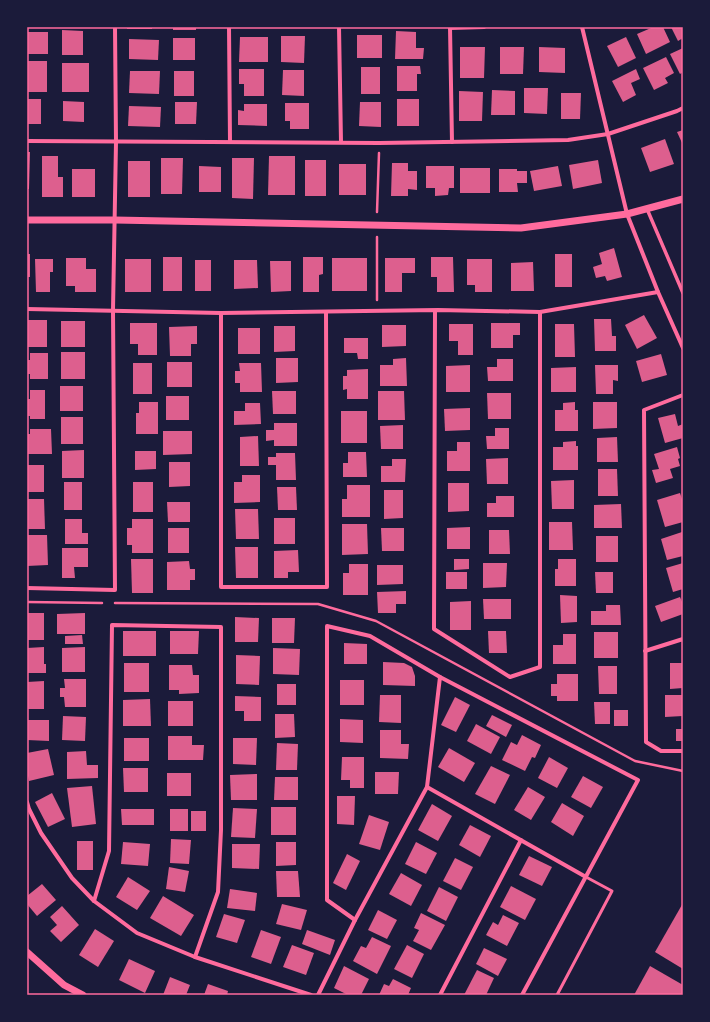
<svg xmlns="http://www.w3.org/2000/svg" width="710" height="1022" font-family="Arial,sans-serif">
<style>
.building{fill:#dd5f8e}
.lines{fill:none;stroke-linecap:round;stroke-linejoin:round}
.path{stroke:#ff6b9d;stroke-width:2.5}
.service{stroke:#ff6b9d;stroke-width:3}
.pedestrian{stroke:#ff6b9d;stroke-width:3.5}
.minor{stroke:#ff6b9d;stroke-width:4}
.tertiary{stroke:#ff6b9d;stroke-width:7}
.neatline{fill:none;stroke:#ff6b9d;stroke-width:1.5}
</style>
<rect width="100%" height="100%" fill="#1b1b3a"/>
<g class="building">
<rect x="127" y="27" width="25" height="2"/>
<rect x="173" y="27" width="23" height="3"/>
<polygon points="650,27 663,27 670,42 646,54 637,34 651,28"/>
<polygon points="671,27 683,27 683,38 678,41"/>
<polygon points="62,30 83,31 83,55 62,55"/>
<polygon points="396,31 416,32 416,48 424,48 423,59 395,59"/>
<rect x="27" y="32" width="21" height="22"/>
<rect x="357" y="35" width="25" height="23"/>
<polygon points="281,36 305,36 304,63 281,62"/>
<polygon points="240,37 268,37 268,62 239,62"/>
<polygon points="626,37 636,58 618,67 607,46"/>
<rect x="173" y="38" width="22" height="22"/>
<polygon points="129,39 159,40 158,60 129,59"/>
<polygon points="460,47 485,47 484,78 460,78"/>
<polygon points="500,47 524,47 523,74 500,74"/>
<polygon points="539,47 565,48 565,73 539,72"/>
<polygon points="683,48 683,72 680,74 670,54"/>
<polygon points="666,57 674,73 665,78 668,83 654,90 643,68"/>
<rect x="27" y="61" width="20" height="31"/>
<rect x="62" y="63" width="27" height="29"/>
<polygon points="397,66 420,66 421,74 417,74 417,91 397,91"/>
<rect x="361" y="67" width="19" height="27"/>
<polygon points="239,69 264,69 264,96 244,96 244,84 239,84"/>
<polygon points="636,69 640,79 631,83 636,95 623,102 612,81"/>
<polygon points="283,70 304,70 304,96 282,95"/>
<polygon points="130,71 160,71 159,94 129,93"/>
<rect x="174" y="71" width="20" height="25"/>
<polygon points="524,88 548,88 547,114 524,113"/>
<polygon points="492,90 515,91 515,115 491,115"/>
<polygon points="459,91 483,92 482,121 459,121"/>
<polygon points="561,93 581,93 580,119 561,119"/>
<rect x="27" y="99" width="14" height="25"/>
<rect x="397" y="99" width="22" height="27"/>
<polygon points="63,101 84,102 84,122 63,121"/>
<polygon points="175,102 197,102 196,124 175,124"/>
<polygon points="360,102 381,102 381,127 359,126"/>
<polygon points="285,103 309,103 309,129 290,129 290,121 285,121"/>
<polygon points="244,104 267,104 267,126 238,125 238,110 244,111"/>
<polygon points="129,106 161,107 160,127 128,126"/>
<polygon points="683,130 683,145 677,132"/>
<polygon points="665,139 674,164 650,172 641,148"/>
<polygon points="27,152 30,152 29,189 27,189"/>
<polygon points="42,156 58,156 58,177 63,177 63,197 42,197"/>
<polygon points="269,156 295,156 295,195 268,195"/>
<polygon points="161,158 183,158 182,194 161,194"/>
<polygon points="232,158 254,158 253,199 232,198"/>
<rect x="305" y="160" width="21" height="36"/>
<polygon points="598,160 602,183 573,189 569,165"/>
<rect x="128" y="161" width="22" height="36"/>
<polygon points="392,163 408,163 408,171 417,171 417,190 408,189 408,196 391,196"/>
<rect x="339" y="164" width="27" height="31"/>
<polygon points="199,166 221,167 221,192 199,192"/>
<polygon points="426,166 454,166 454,188 449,188 448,195 435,196 435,188 426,188"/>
<polygon points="558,166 562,186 534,191 530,171"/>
<rect x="460" y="168" width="30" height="25"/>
<rect x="72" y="169" width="23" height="28"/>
<polygon points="499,169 517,169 517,171 527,171 527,183 517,183 518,192 499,192"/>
<polygon points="614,248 622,277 607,281 605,276 596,278 593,267 602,264 599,253"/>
<rect x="27" y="254" width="3" height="23"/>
<rect x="555" y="254" width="17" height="33"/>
<rect x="163" y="257" width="19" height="34"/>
<polygon points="303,257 323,257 323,274 319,275 319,292 303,292"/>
<polygon points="431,257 453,257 454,292 437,292 437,277 431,277"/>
<polygon points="66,258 86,258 86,269 96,269 96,292 75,292 75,286 66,286"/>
<rect x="332" y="258" width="35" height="33"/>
<polygon points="385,258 415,258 415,273 402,273 402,292 385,292"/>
<polygon points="35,259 53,259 53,272 50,272 50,292 36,292"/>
<rect x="125" y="259" width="26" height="33"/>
<polygon points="467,259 492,259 492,292 475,292 475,285 467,285"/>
<rect x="195" y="260" width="16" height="31"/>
<polygon points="234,260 257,260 258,288 234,289"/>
<polygon points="270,261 291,261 291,291 271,292"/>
<polygon points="533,262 534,291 511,291 511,263"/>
<polygon points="644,315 657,338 637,349 625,325"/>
<polygon points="594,319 611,319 612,336 616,336 616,351 595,351"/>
<rect x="27" y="320" width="20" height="27"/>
<rect x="61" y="321" width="24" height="26"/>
<polygon points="130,323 157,323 157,355 138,355 138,344 130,344"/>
<polygon points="491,323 520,323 520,335 513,335 513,348 491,348"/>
<polygon points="449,324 473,324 473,355 458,355 458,341 449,341"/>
<polygon points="555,324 574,324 575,357 555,357"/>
<polygon points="382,325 406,325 406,346 382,347"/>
<polygon points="197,326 197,344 191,344 191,356 170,356 169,327"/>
<polygon points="274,326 295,326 295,351 274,352"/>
<rect x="238" y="328" width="22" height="26"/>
<polygon points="344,338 368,338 368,359 358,359 357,353 344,353"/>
<rect x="61" y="352" width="24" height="27"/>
<polygon points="30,353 48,353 48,379 30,379 30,374 27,374 27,360 30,360"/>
<polygon points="661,354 667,375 642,382 636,361"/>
<polygon points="276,358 298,358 298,382 276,383"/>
<polygon points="406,358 407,386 380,386 380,365 393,365 393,359"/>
<polygon points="497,359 513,359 513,381 488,381 487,367 497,367"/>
<rect x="167" y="362" width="25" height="25"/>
<rect x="133" y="363" width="19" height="31"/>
<polygon points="239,363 261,363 262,392 240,392 240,383 235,383 235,371 240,371"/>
<polygon points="470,365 470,392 446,392 446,366"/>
<polygon points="595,365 618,365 618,381 613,380 613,394 596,394"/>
<polygon points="576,367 576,392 551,392 551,368"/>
<polygon points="368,369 368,399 347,399 347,389 343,390 343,376 347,376 347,370"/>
<rect x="60" y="386" width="23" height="25"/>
<polygon points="30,390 45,390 45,419 30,419 30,416 27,416 27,399 30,399"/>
<polygon points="272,391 296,391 296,414 273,414"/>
<polygon points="378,391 404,391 405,420 378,420"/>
<polygon points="487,393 511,393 511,419 488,419"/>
<rect x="166" y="396" width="23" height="24"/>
<polygon points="139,402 158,402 158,434 136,434 136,413 139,413"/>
<polygon points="575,402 575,410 578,410 578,431 555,431 555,410 563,410 563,403"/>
<polygon points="593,402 617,402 617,428 593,429"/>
<polygon points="245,403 260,403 261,424 234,425 234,411 245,411"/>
<polygon points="470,408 470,430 445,431 444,409"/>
<rect x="341" y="411" width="26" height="32"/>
<polygon points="675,414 678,426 683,424 683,438 665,443 658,418"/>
<rect x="61" y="417" width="22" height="27"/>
<polygon points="274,423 297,423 297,446 274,446 274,440 266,441 266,430 274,430"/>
<polygon points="403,425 403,449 381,449 380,426"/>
<polygon points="495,428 509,428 509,449 487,449 486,436 495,436"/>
<polygon points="30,429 51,429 52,454 27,454 27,434 30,434"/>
<polygon points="163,431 192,431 192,454 163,455"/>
<polygon points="258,436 259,466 240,466 240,437"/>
<polygon points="617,437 618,462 597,462 597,438"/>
<polygon points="576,441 576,446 578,446 578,470 553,470 553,447 563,447 563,442"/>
<polygon points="457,442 470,442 470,471 447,471 447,451 457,451"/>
<polygon points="677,447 680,458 678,459 680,466 670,469 673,478 656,483 652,470 659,469 654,454"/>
<polygon points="84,450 84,478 62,478 62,451"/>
<polygon points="135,451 156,451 156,469 135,470"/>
<polygon points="348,452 366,452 367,477 343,477 343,463 348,463"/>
<polygon points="276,453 295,453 296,480 276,480 276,465 268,465 268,457 276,457"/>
<polygon points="508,458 508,484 487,484 486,459"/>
<polygon points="392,459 406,459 405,482 381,482 381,466 392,466"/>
<polygon points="169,462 190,462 190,486 169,487"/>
<rect x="27" y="465" width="17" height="27"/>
<polygon points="598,469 617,469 618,496 598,496"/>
<polygon points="242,475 260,475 260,502 234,503 234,482 242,482"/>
<polygon points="574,480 574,509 552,509 551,481"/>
<rect x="64" y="482" width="18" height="28"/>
<rect x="133" y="482" width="20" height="30"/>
<polygon points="448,483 469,483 469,511 448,512"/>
<polygon points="347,485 370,485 370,517 342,517 342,499 347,499"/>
<polygon points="277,487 296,487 297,510 278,510"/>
<polygon points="384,490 403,490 403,518 384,519"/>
<polygon points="680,493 683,502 683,522 665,527 657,500"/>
<polygon points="496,496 514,496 514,517 487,517 487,503 496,503"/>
<polygon points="27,499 44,499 45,529 27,529"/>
<polygon points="167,502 190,502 190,522 168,522"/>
<polygon points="621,504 622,528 594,528 594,505"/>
<polygon points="235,509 258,509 259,539 236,539"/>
<rect x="274" y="518" width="21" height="26"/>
<polygon points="65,519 82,519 82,533 88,533 88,544 65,544"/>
<polygon points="132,519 153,519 153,553 132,553 132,545 127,545 127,528 132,528"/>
<polygon points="549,522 572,522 573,550 549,550"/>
<polygon points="342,524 367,524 368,554 342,555"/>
<polygon points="470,527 470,549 447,549 447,528"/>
<rect x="168" y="528" width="21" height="25"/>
<polygon points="381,528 404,528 404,551 382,551"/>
<polygon points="489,530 509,530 510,554 489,554"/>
<polygon points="682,532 683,535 683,556 667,560 661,539"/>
<polygon points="27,535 47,535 48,565 27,566"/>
<rect x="596" y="536" width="22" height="26"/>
<polygon points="235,547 258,547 258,578 236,578"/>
<polygon points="62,548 88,548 88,567 74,567 75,578 62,578"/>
<polygon points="298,550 299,572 288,572 288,578 274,578 274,551"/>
<polygon points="131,559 153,559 153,593 132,593"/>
<polygon points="454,559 469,559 469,569 454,570"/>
<polygon points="558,559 576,559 576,586 555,586 555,569 558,569"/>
<polygon points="189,561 190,569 195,569 195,580 190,580 190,590 167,590 167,562"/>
<polygon points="483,563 507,563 506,587 483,588"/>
<polygon points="683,563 683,589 673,592 666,568"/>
<polygon points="349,564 368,564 368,595 343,595 343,573 349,573"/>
<polygon points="377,565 403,565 403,584 377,585"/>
<rect x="446" y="572" width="21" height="17"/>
<polygon points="595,572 613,572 613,593 596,593"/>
<polygon points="406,591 406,604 396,604 396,613 378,613 377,592"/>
<polygon points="560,595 577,596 577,622 561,623"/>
<polygon points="680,597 683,604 683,614 661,622 655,606"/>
<polygon points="483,599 511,599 511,619 484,619"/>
<polygon points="471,601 471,630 450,630 450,602"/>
<polygon points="606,605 620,605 621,625 591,625 591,611 606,611"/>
<rect x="27" y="613" width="17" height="27"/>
<polygon points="85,613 85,634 57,634 57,614"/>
<polygon points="235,617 259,618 258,642 235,642"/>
<polygon points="272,618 295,618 294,643 272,643"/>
<rect x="123" y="631" width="33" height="25"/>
<polygon points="170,631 199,631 198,654 170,654"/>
<polygon points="488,631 506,631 507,653 489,653"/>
<rect x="594" y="632" width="24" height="26"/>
<polygon points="563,634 576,634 576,664 553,664 553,645 563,645"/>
<polygon points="82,635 83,644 65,644 65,636"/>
<polygon points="344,643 367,644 367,664 344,664"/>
<polygon points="44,647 44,664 46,664 46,673 27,673 27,648"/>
<polygon points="85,647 85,672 62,672 62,648"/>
<polygon points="273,648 300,649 299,675 273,674"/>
<polygon points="236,655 260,656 259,685 236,684"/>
<polygon points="383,662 404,663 412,667 415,676 415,686 383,685"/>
<rect x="124" y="663" width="25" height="29"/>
<polygon points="670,663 683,663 683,688 670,689"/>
<polygon points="169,665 192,665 193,675 199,675 199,693 179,694 179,690 169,690"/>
<polygon points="598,666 617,666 617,694 599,694"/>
<polygon points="557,674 578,674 578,701 557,701 557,696 551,696 551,684 557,684"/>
<polygon points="64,679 86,679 86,707 65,707 64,697 60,697 60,688 65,688"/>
<rect x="340" y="680" width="24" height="25"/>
<polygon points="44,681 44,709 27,709 27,682"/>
<rect x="277" y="684" width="19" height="21"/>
<polygon points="380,695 401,695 401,723 379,722"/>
<polygon points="665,695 683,695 683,716 665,717"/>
<polygon points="235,696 261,697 261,721 244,721 244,711 235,711"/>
<polygon points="455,697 470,705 456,732 441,725"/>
<polygon points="150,699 151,726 123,726 123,700"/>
<rect x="168" y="701" width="25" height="25"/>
<polygon points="594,702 610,702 610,724 595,724"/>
<rect x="614" y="710" width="14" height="16"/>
<polygon points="275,714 294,714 295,737 275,738"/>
<polygon points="492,715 512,725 506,737 486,726"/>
<polygon points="63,716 86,717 85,741 62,740"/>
<polygon points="340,719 363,720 363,743 340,742"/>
<polygon points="27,720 49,720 49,741 27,740"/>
<polygon points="476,724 500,737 491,754 467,741"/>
<rect x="676" y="729" width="7" height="12"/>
<polygon points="380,730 401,730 401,744 409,744 408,759 380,758"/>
<polygon points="522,735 541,745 535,758 532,757 525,771 502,760 511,742 517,745"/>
<polygon points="168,736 192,736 192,745 204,745 203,760 168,760"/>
<rect x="124" y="738" width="25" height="23"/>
<polygon points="233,738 257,738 256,765 233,764"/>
<polygon points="277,743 298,744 297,770 276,770"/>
<polygon points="449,748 475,763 464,782 438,767"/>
<polygon points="48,749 54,775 29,781 27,770 27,753"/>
<polygon points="86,751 87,765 98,765 98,778 67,779 67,752"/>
<polygon points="342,757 364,757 364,788 350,788 350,780 341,780"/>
<polygon points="549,757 568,768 557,788 538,778"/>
<polygon points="491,766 510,775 495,804 475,794"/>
<polygon points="123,768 148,768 148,792 124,792"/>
<polygon points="375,772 399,772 398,794 375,794"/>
<rect x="167" y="773" width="24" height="23"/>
<polygon points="257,774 257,800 231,800 230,775"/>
<polygon points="583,776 603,787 591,808 571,797"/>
<polygon points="275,777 298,777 298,800 274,800"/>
<polygon points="92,786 96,824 72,827 67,788"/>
<polygon points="528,787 545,797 531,820 514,810"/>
<polygon points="52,793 65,819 48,827 35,802"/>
<polygon points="337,796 355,796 354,825 337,824"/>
<polygon points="562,803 584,816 573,836 551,822"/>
<polygon points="432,804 452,816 438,841 418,830"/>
<rect x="271" y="807" width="25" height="28"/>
<polygon points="233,808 257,809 255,838 231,837"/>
<polygon points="121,809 154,809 154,825 122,825"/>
<rect x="170" y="809" width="18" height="22"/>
<rect x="191" y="811" width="15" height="20"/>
<polygon points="369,815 389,822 380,850 359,844"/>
<polygon points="470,825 491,836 480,857 459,845"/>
<polygon points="171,839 191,840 189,864 170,863"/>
<rect x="77" y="841" width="16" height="29"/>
<polygon points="123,842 150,844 148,866 121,864"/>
<polygon points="276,842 296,842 296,865 276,866"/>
<polygon points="416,842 437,853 426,874 405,864"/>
<polygon points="232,844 260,844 259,869 232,868"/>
<polygon points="347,854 360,861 346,890 333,883"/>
<polygon points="529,856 552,867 542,886 519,875"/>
<polygon points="455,858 473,867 461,890 443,881"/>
<polygon points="169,867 189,871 185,892 166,889"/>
<polygon points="276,871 298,871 300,897 277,897"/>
<polygon points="401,873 422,885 411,906 389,894"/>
<polygon points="128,877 150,891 137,910 116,897"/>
<polygon points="42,884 56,900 37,916 27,904 27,896"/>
<polygon points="511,886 536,899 525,920 500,907"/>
<polygon points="439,887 458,897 446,921 427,911"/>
<polygon points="230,889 257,893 255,911 227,908"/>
<polygon points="163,896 194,915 181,936 150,918"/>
<polygon points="683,903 683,969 655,952"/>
<polygon points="282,904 307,910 301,930 276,924"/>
<polygon points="62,906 79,925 61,942 50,931 57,925 50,917"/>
<polygon points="378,910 397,920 387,939 368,930"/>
<polygon points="421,913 445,925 431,950 413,941 419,930 414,928"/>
<polygon points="224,914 245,920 237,943 216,937"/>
<polygon points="503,915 519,923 507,946 486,935 493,922 498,925"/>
<polygon points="95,929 114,941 98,967 79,955"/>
<polygon points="261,930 281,937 271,964 251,957"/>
<polygon points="307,930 335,940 330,955 302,944"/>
<polygon points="372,937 391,946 377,974 353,961 361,946 366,948"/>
<polygon points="292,945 314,953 306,975 283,967"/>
<polygon points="407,945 424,954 412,978 394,969"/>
<polygon points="484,948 507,959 498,976 476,964"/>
<polygon points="129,959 155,971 145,993 119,980"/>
<polygon points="344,966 369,979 361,995 348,995 334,988"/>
<polygon points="650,966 683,985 683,995 634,995"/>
<polygon points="477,970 494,978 486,995 464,995"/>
<polygon points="170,977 190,985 186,995 163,995"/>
<polygon points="393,979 411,988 408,995 379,995 384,984 389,986"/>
<polygon points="208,984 228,991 227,995 204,995"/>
</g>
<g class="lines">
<g class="path">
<polyline points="377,212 379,153"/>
<polyline points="377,300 377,237"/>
<polyline points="27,602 102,603"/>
<polyline points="115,603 318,604 376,621 635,761 683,771"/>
</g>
<polyline class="service" points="557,995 612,891 586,877"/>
<polyline class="pedestrian" points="647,209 683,293"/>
<g class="minor">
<polyline points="229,27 230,142"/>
<polyline points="339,27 341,142"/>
<polyline points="450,27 452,142"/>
<polyline points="582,27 627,214 658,292 683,348"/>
<polyline points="450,28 484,27"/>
<polyline points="27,141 379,143 568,140 608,134 677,111 683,108"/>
<polyline points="27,309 221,313 438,310 540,312 658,292"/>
<polyline points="435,311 434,629 510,677 540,667 540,312"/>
<polyline points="221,313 221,587 327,587 326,312"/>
<polyline points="683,395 644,410 646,742 661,751 683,751"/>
<polyline points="27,588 115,590 113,310 116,142 115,27"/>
<polyline points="645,651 683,639"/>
<polyline points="427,787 586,877"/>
<polyline points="27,802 29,809 41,833 72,878 94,901 137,933 195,957 311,995"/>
<polyline points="94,901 109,851 112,625 221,627 221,830 218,892 195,957"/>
<polyline points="355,920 327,900 327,626 370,636 440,677"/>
<polyline points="318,995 355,920 427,787 440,677 638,780 522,995"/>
<polyline points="440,995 521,840"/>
</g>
<g class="tertiary">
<polyline points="27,220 115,220 521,228 627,214 683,199"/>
<polyline points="27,952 64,985 83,995"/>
</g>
</g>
<rect width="710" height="1022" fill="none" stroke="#1b1b3a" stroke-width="56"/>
<rect x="28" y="28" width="654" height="966" class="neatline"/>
</svg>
